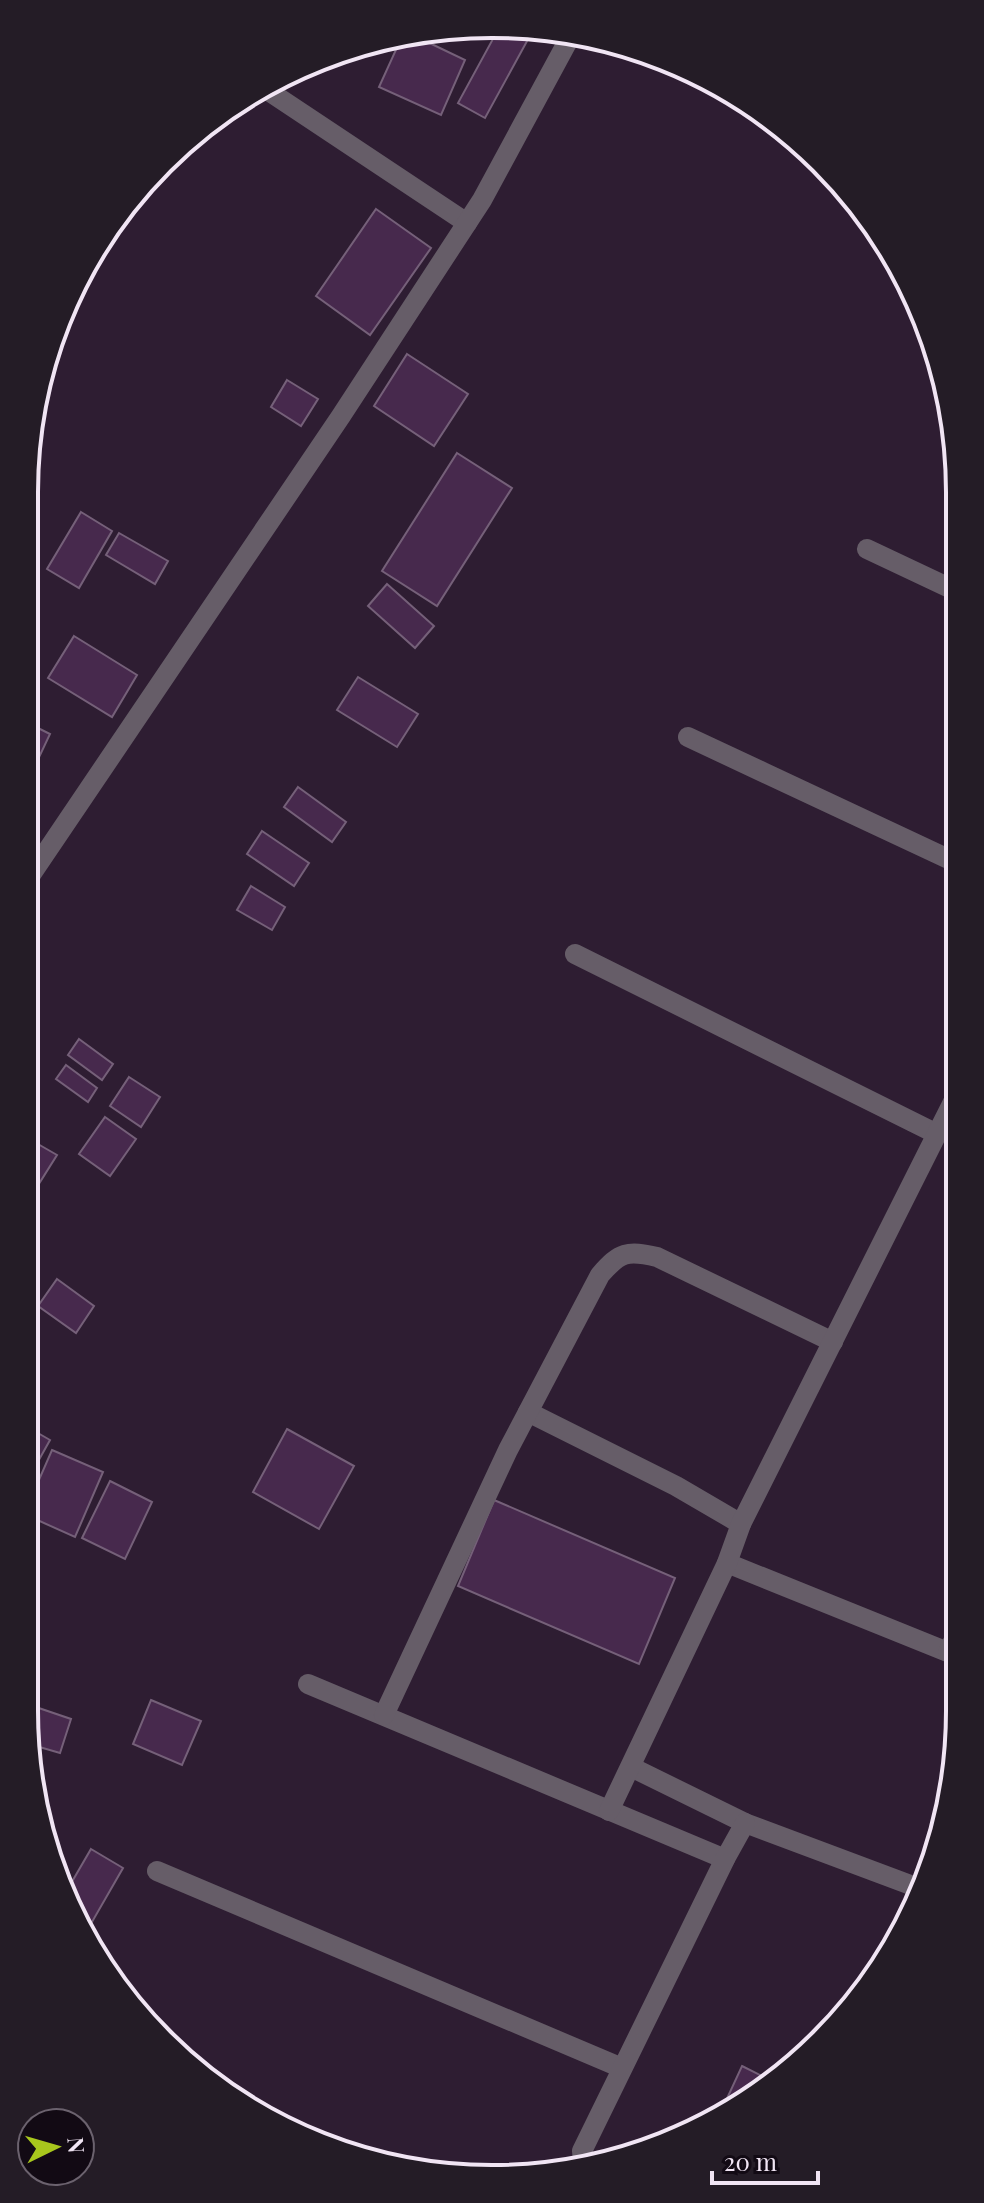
<svg xmlns="http://www.w3.org/2000/svg" width="984" height="2203" font-family="'Playfair Display',serif">
<style>
.building{fill:#47294d;stroke:#756079;stroke-width:2}
.lines{fill:none;stroke-linecap:round;stroke-linejoin:round}
.minor{stroke:#665d68;stroke-width:20}
.rim{fill:none;stroke:#f1e5f4;stroke-width:4}
</style>
<rect width="100%" height="100%" fill="#2e1d32"/>
<g class="building">
<polygon points="500,26 532,32 485,118 458,103"/>
<polygon points="419,38 465,60 441,115 379,87 399,43"/>
<polygon points="376,209 431,248 370,335 316,296"/>
<polygon points="407,354 468,394 434,446 374,406"/>
<polygon points="287,380 318,399 301,426 271,407"/>
<polygon points="457,453 512,488 437,606 382,571"/>
<polygon points="81,512 112,531 79,588 47,569"/>
<polygon points="119,533 168,561 155,584 106,555"/>
<polygon points="387,584 434,626 415,648 368,606"/>
<polygon points="74,636 137,675 112,717 48,678"/>
<polygon points="358,677 418,714 397,747 337,710"/>
<polygon points="24,721 50,734 24,789"/>
<polygon points="298,787 346,822 332,842 284,807"/>
<polygon points="262,831 309,863 294,886 247,854"/>
<polygon points="251,886 285,907 272,930 237,910"/>
<polygon points="79,1039 113,1064 102,1080 68,1055"/>
<polygon points="66,1065 97,1088 88,1102 56,1079"/>
<polygon points="129,1077 160,1097 141,1127 110,1106"/>
<polygon points="105,1117 136,1139 110,1176 79,1154"/>
<polygon points="24,1136 57,1155 35,1190 24,1183"/>
<polygon points="57,1279 94,1306 76,1333 38,1306"/>
<polygon points="24,1425 50,1440 35,1467 24,1461"/>
<polygon points="287,1429 354,1466 319,1529 253,1492"/>
<polygon points="52,1450 103,1472 75,1537 24,1514"/>
<polygon points="110,1481 152,1502 125,1559 82,1538"/>
<polygon points="494,1500 675,1578 639,1664 458,1586"/>
<polygon points="151,1700 201,1721 182,1765 133,1744"/>
<polygon points="24,1703 71,1719 60,1753 29,1744"/>
<polygon points="91,1849 123,1868 92,1922 80,1915 66,1892"/>
<polygon points="742,2066 770,2080 726,2117 717,2120"/>
</g>
<g class="lines">
<g class="minor">
<polyline points="267,90 467,223"/>
<polyline points="867,549 956,591"/>
<polyline points="688,737 957,863"/>
<polyline points="24,885 341,416 482,200 569,39"/>
<polyline points="575,954 937,1134"/>
<polyline points="528,1412 676,1486 741,1524"/>
<polyline points="727,1563 960,1657"/>
<polyline points="948,1652 960,1627"/>
<polyline points="308,1684 725,1859"/>
<path d="M384 1715 508 1450 600 1275C620 1252 627 1250 657 1257L833 1342"/>
<polyline points="631,1767 745,1823 924,1890"/>
<polyline points="609,1811 727,1563 741,1524 958,1092"/>
<polyline points="157,1871 622,2068"/>
<polyline points="584,2170 582,2151 725,1859 745,1823"/>
</g>
</g>
<path d="M0 0H984V2203H0ZM492 38H492A454 454 0 0 1 946 492V1711A454 454 0 0 1 492 2165H492A454 454 0 0 1 38 1711V492A454 454 0 0 1 492 38Z" fill="#241c26" fill-rule="evenodd"/>
<path class="rim" d="M492 38H492A454 454 0 0 1 946 492V1711A454 454 0 0 1 492 2165H492A454 454 0 0 1 38 1711V492A454 454 0 0 1 492 38Z"/>
<g transform="translate(56 2147) rotate(85)"><circle r="38" fill="#120a14" stroke="#6b626e" stroke-width="2"/>
<path d="M0-6L14 30L0 20L-14 30Z" fill="#a8c71d"/>
<text y="-12" font-size="22" font-weight="bold" text-anchor="middle" fill="#f1e5f4">N</text>
</g>
<path d="M712 2171v12h106v-12" fill="none" stroke="#f1e5f4" stroke-width="4"/>
<text x="724" y="2171" font-size="24" fill="#f1e5f4" stroke="#120a14" stroke-width="6" paint-order="stroke">20 m</text>
</svg>
